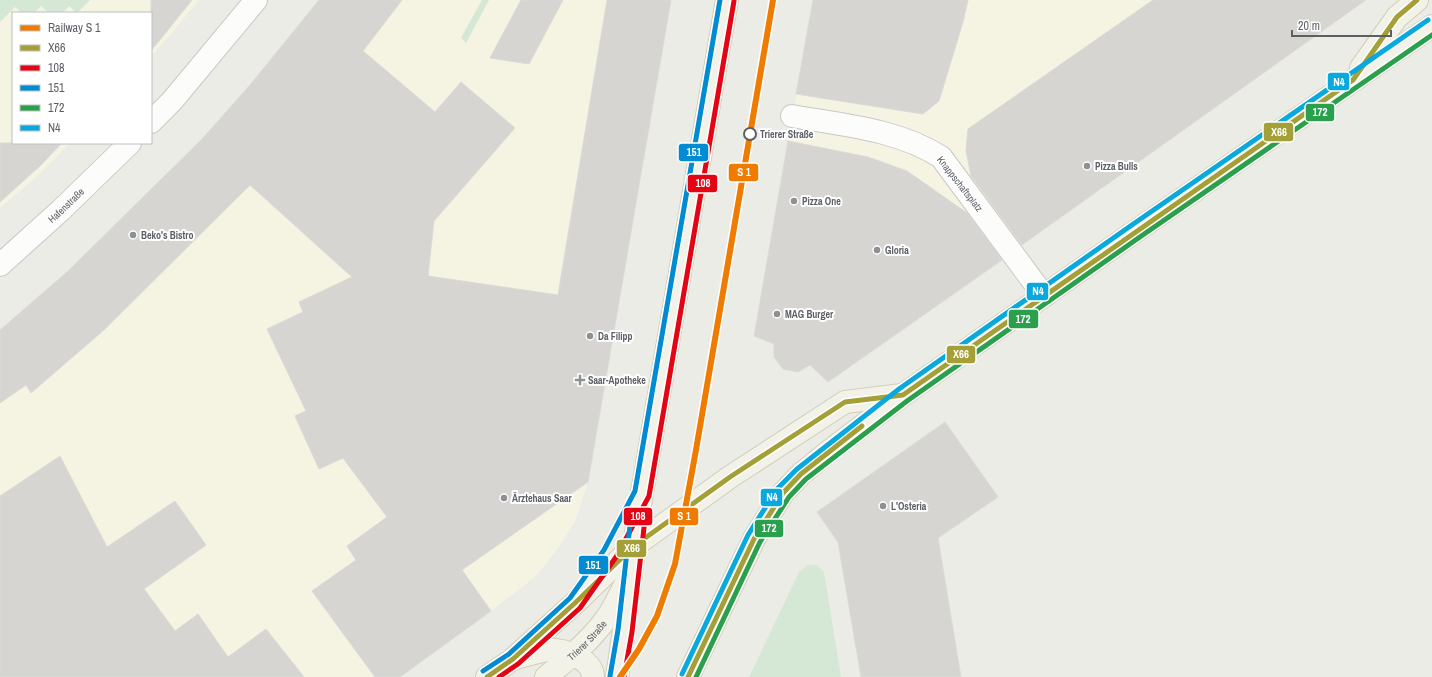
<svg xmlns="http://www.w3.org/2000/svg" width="1432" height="677" font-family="'Archivo Narrow',sans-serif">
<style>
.commercial{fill:#f5f3e1}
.green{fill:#d5e8d5}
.building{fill:#d6d5d2;stroke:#dbdad6}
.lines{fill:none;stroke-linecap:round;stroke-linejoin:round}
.minor-casing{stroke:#c8c8c8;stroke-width:24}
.tertiary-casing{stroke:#c8c8c8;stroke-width:24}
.primary-casing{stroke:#d2ceb7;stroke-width:24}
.minor{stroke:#fcfcfb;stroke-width:22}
.tertiary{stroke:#fcfcfb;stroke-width:22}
.primary{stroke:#f2f2e9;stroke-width:22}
.bus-1-casing{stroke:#fff;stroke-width:8}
.bus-2-casing{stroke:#fff;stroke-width:8}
.bus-3-casing{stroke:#fff;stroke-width:8}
.bus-4-casing{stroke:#fff;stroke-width:8}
.bus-5-casing{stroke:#fff;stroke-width:8}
.bus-1{stroke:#a59f37;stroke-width:5}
.bus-2{stroke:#e30513;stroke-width:5}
.bus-3{stroke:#008bd2;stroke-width:5}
.bus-4{stroke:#2ba04c;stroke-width:5}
.bus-5{stroke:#09a9de;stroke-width:5}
.rail-1-casing{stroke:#fff;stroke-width:9}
.rail-1{stroke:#ef7c00;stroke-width:6}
.stop-dot{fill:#fff;stroke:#5c5f64;stroke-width:2}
.poi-dot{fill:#8e9092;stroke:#fff;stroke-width:1.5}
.labels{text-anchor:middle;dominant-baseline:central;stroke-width:4;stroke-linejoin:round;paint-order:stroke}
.stop-label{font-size:10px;font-weight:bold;fill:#5c5f64;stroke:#fff;text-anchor:start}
.poi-label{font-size:10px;font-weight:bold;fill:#5c5f64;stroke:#fff;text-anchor:start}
.street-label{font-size:10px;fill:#5c5f64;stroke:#fff}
.line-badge{stroke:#fff;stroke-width:1.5}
.badge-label{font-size:11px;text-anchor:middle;font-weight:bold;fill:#fff}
</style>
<rect width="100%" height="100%" fill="#ecece7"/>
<g class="commercial">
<polygon points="0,0 199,0 172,33 151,56 151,13 13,13 13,143 70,143 34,179 0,208"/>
<polygon points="319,0 671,0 588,482 576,519 559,547 536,576 491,611 400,677 0,677 0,330 67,272 202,139 253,83"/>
<polygon points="813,0 1367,0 995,265 828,382 810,366 798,372 783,369 774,357 774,344 754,336"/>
</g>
<g class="green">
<polygon points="0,0 90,0 77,13 69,6 62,13 49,13 41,6 34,13 22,13 15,7 0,22"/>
<polygon points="482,0 489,0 466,43 461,38"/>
<polygon points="807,565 817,565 824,572 841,677 749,677 799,572"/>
</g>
<g class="building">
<polygon points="151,0 192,0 151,51"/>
<polygon points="319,0 402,0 363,51 435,112 461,82 515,128 434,221 428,276 558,295 607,0 671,0 588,482 462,570 491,611 400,677 375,677 312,591 356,560 347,546 387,517 343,458 319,469 295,416 306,411 267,329 303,312 299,302 352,277 250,185 105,329 31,393 26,385 0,403 0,330 67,272 202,139 250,85"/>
<polygon points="521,0 563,0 529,64 490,58"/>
<polygon points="813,0 968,0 963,22 939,101 923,114 796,94"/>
<polygon points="1153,0 1366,0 1022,245 971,176 966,150 968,129"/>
<polygon points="788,141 868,157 907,171 967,213 1002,260 828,382 810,365 798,372 783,369 774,357 774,344 754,336"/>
<polygon points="0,143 62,143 40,166 0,202"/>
<polygon points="945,422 998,497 938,538 961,677 861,677 838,542 817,512"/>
<polygon points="60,456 107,547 175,501 206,545 144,589 175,631 198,614 228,657 266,629 304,677 0,677 0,496"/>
</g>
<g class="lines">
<g class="minor-casing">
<path id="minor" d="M792 116C842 125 897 129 941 157L1044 296"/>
</g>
<g class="tertiary-casing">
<g id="tertiary">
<polyline points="151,122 172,101 256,0"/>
<path id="s1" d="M0 265 61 210 130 143"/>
</g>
</g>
<g class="primary-casing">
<g id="primary">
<polyline points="1361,68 1397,17 1417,0"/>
<path d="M516 658C526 655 537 652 547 650 562 648 593 659 593 677"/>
<polyline points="487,677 513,659 575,603 634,546 730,477 845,402 902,395"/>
<path id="s2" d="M546 677C568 659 589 642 606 619 614 608 620 594 627 581"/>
<path d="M617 677C627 616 632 554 642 493L727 0"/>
<polyline points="688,677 754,539 783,493 801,474 828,452 903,395 1133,233 1432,26"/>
</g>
</g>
<use href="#minor" class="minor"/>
<use href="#tertiary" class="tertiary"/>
<use href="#primary" class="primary"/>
<g class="bus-1-casing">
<g id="bus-1">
<polyline points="487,677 513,659 575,603 634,546 730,477 845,402 903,395 1353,80 1397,17 1417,0"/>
<polyline points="688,677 754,539 783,493 801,474 862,426"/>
</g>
</g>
<g class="bus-2-casing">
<g id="bus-2">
<polyline points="499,677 518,664 580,608 616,557 649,496 734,1"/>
<polyline points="624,677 632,632 645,519"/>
</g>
</g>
<g class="bus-3-casing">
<g id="bus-3">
<polyline points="483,671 509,654 570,598 604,550 635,491 720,0"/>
<polyline points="610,676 618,630 631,517"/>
</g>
</g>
<g class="bus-4-casing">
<polyline id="bus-4" points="696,677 760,542 789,497 806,479 907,401 1137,239 1432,35"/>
</g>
<g class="bus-5-casing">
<polyline id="bus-5" points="682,674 748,535 777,489 797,469 899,389 1129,227 1428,20"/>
</g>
<use href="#bus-1" class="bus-1"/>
<use href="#bus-2" class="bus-2"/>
<use href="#bus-3" class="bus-3"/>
<use href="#bus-4" class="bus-4"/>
<use href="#bus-5" class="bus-5"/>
<g class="rail-1-casing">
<polyline id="rail-1" points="620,677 639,649 657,616 675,564 696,450 773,0"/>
</g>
<use href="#rail-1" class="rail-1"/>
</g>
<circle class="stop-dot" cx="750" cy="134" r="6"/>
<g class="poi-dot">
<circle cx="1087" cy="166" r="4"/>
<circle cx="794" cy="201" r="4"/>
<circle cx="133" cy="235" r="4"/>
<circle cx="877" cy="250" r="4"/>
<circle cx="777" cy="314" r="4"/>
<circle cx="590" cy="336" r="4"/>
<path d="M578 374h4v4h4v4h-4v4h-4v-4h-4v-4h4z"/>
<circle cx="504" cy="498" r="4"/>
<circle cx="883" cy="506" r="4"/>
</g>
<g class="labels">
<g class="stop-label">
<text x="760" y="134">Trierer Straße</text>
</g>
<g class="poi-label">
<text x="1095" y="166">Pizza Bulls</text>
<text x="802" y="201">Pizza One</text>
<text x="141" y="235">Beko's Bistro</text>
<text x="885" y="250">Gloria</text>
<text x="785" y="314">MAG Burger</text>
<text x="598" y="336">Da Filipp</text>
<text x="588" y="380">Saar-Apotheke</text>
<text x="512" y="498">Ärztehaus Saar</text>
<text x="891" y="506">L'Osteria</text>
</g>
<g class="street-label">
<text transform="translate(960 184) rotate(52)">Knappschaftsplatz</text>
<text stroke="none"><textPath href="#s1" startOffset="89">Hafenstraße</textPath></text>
<text stroke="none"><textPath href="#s2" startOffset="55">Trierer Straße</textPath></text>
</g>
</g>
<g class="line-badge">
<rect x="1327" y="72" width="23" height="19" rx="4" fill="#09a9de"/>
<rect x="1305" y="103" width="30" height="19" rx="4" fill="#2ba04c"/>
<rect x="1263" y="122" width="31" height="20" rx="4" fill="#a59f37"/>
<rect x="678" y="143" width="31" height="19" rx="4" fill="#008bd2"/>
<rect x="728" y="163" width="31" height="19" rx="4" fill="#ef7c00"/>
<rect x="687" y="174" width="31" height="19" rx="4" fill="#e30513"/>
<rect x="1026" y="282" width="23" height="19" rx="4" fill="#09a9de"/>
<rect x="1008" y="309" width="31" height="20" rx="4" fill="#2ba04c"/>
<rect x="946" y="345" width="30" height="19" rx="4" fill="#a59f37"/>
<rect x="760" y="488" width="23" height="19" rx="4" fill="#09a9de"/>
<rect x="623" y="507" width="30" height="19" rx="4" fill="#e30513"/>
<rect x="669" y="507" width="30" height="19" rx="4" fill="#ef7c00"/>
<rect x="754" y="519" width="30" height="19" rx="4" fill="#2ba04c"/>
<rect x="616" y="539" width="31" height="19" rx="4" fill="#a59f37"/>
<rect x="578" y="555" width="31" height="20" rx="4" fill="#008bd2"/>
</g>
<g class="badge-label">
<text x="1339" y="86">N4</text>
<text x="1320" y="116">172</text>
<text x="1279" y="136">X66</text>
<text x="694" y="156">151</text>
<text x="744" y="176">S 1</text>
<text x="703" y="187">108</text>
<text x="1038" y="295">N4</text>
<text x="1023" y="323">172</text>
<text x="961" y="358">X66</text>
<text x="772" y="501">N4</text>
<text x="638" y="520">108</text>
<text x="684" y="520">S 1</text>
<text x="769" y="532">172</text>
<text x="632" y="552">X66</text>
<text x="593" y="569">151</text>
</g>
<rect x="12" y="12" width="140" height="132" fill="#ffffff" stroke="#bebfc1"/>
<rect x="20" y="25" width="20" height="6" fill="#ef7c00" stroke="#bebfc1"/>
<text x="48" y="32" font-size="12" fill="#5c5f64">Railway S 1</text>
<rect x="20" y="45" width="20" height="6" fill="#a59f37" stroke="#bebfc1"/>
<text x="48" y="52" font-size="12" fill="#5c5f64">X66</text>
<rect x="20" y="65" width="20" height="6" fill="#e30513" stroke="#bebfc1"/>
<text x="48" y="72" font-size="12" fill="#5c5f64">108</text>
<rect x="20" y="85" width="20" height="6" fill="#008bd2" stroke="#bebfc1"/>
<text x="48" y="92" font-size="12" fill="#5c5f64">151</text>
<rect x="20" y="105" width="20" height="6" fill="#2ba04c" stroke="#bebfc1"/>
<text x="48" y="112" font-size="12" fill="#5c5f64">172</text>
<rect x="20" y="125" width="20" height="6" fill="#09a9de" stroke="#bebfc1"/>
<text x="48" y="132" font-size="12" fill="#5c5f64">N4</text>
<path d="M1292 30v6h99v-6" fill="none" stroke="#5c5f64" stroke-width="2"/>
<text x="1298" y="30" font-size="12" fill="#5c5f64" stroke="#ffffff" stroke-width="3" paint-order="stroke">20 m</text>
</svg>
